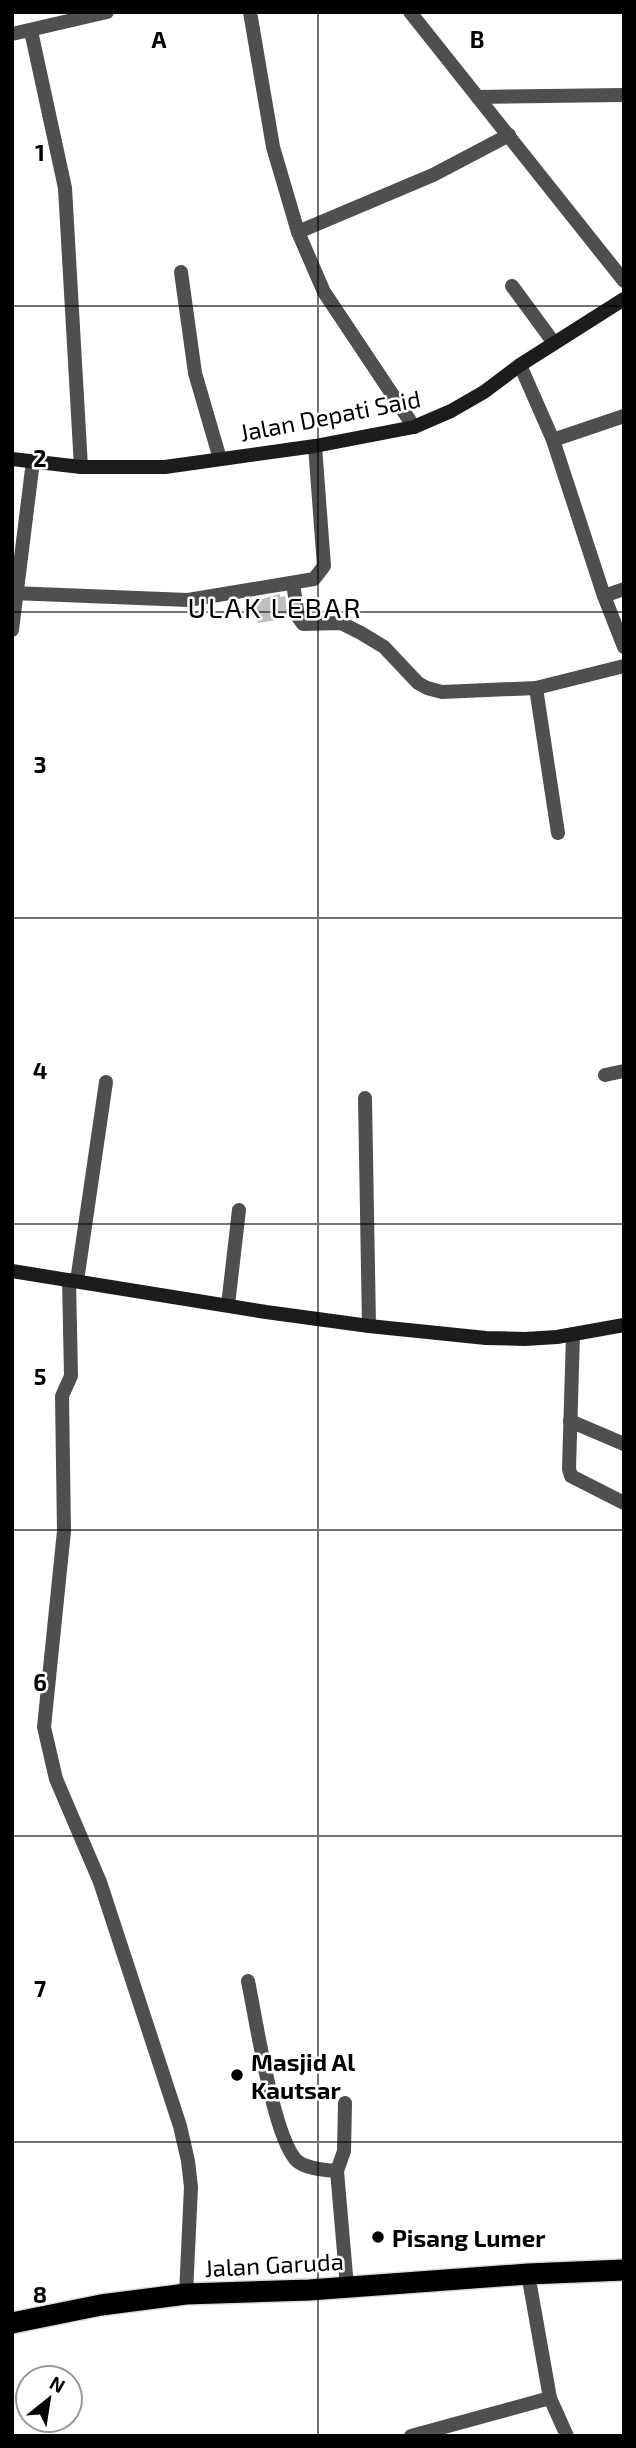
<svg xmlns="http://www.w3.org/2000/svg" width="636" height="2448" font-family="'Exo 2',sans-serif">
<style>
.building{fill:#bfbfbf}
.lines{fill:none;stroke-linecap:round;stroke-linejoin:round}
.highway-casing{stroke:#dbdbdb;stroke-width:24}
.street{stroke:#4f4f4f;stroke-width:14}
.secondary{stroke:#1c1c1c;stroke-width:14}
.highway{stroke:#000;stroke-width:21}
.grid{fill:none;stroke:#000;stroke-width:2;stroke-opacity:0.55}
.poi-dot{fill:#000;stroke:#fff;stroke-width:2.5}
.labels{text-anchor:middle;dominant-baseline:central;stroke-width:5;stroke-linejoin:round;paint-order:stroke}
.street-label{font-size:24px;fill:#000;stroke:#fff}
.poi-label{font-size:24px;font-weight:bold;fill:#000;stroke:#fff;text-anchor:start}
.quarter-label{font-size:28px;letter-spacing:2px;fill:#000;stroke:#fff}
.grid-label{font-size:23px;text-anchor:middle;font-weight:bold;fill:#000;stroke:#fff;stroke-width:5;stroke-linejoin:round;paint-order:stroke}
</style>
<rect width="100%" height="100%" fill="#fff"/>
<polygon class="building" points="280,594 280,597 285,596 288,618 258,623 254,601"/>
<g class="lines">
<g class="highway-casing">
<polyline id="highway" points="12,2323 101,2305 186,2294 309,2290 528,2274 624,2270"/>
</g>
<g class="street">
<polyline points="250,12 273,147 298,232 324,292 414,427"/>
<polyline points="410,12 624,281"/>
<polyline points="31,31 65,188 81,467"/>
<polyline points="12,34 107,12"/>
<polyline points="478,97 624,95"/>
<polyline points="298,232 433,175 509,135"/>
<polyline points="181,272 195,373 220,459"/>
<polyline points="512,286 554,343"/>
<polyline points="520,365 553,440 604,596 624,647"/>
<polyline points="553,440 624,416"/>
<polyline points="293,583 298,617 303,624 341,623 361,633 384,647 418,683 427,688 442,692 536,688 624,666"/>
<polyline points="12,593 188,600 314,579 324,566 315,446"/>
<polyline points="604,596 624,589"/>
<polyline points="12,630 33,461"/>
<polyline points="536,688 558,833"/>
<polyline points="605,1075 624,1071"/>
<polyline points="365,1098 369,1326"/>
<polyline points="69,1280 71,1376 62,1396 64,1531 44,1727 56,1779 100,1882 180,2126 188,2161 191,2187 186,2294"/>
<polyline points="77,1281 106,1082"/>
<polyline points="228,1305 239,1210"/>
<polyline points="573,1334 569,1469 571,1476 624,1503"/>
<polyline points="570,1421 624,1444"/>
<path d="M248 1981C256 2019 273 2135 296 2160 305 2169 325 2170 337 2171L347 2287"/>
<polyline points="337,2171 344,2151 345,2103"/>
<polyline points="528,2274 550,2398 567,2436"/>
<polyline points="411,2436 550,2398"/>
</g>
<g class="secondary">
<polyline points="12,459 81,467 165,467 315,446 414,427 451,411 484,392 520,365 624,299"/>
<polyline points="12,1271 266,1312 369,1326 486,1338 525,1339 557,1337 624,1325"/>
</g>
<use href="#highway" class="highway"/>
</g>
<path class="grid" d="M318 12V2436M12 306H624M12 612H624M12 918H624M12 1224H624M12 1530H624M12 1836H624M12 2142H624"/>
<g class="poi-dot">
<circle cx="237" cy="2075" r="7"/>
<circle cx="378" cy="2237" r="7"/>
</g>
<g class="labels">
<g class="street-label">
<text transform="translate(330 415) rotate(-11)">Jalan Depati Said</text>
<text transform="translate(274 2264) rotate(-3)">Jalan Garuda</text>
</g>
<g class="poi-label">
<text x="251" y="2061">Masjid Al<tspan x="251" dy="28">Kautsar</tspan></text>
<text x="392" y="2237">Pisang Lumer</text>
</g>
<g class="quarter-label">
<text x="275" y="607">ULAK LEBAR</text>
</g>
</g>
<g class="grid-label">
<text x="159" y="48">A</text>
<text x="477" y="48">B</text>
<text x="40" y="161">1</text>
<text x="40" y="467">2</text>
<text x="40" y="773">3</text>
<text x="40" y="1079">4</text>
<text x="40" y="1385">5</text>
<text x="40" y="1691">6</text>
<text x="40" y="1997">7</text>
<text x="40" y="2303">8</text>
</g>
<rect width="636" height="2448" fill="none" stroke="#000000" stroke-width="28"/>
<g transform="translate(49 2399) rotate(30)"><circle r="33" fill="#ffffff" stroke="#999999" stroke-width="2"/>
<path d="M0-5L12 26L0 18L-12 26Z" fill="#000000"/>
<text y="-10" font-size="19" font-weight="bold" text-anchor="middle" fill="#000000">N</text>
</g>
</svg>
